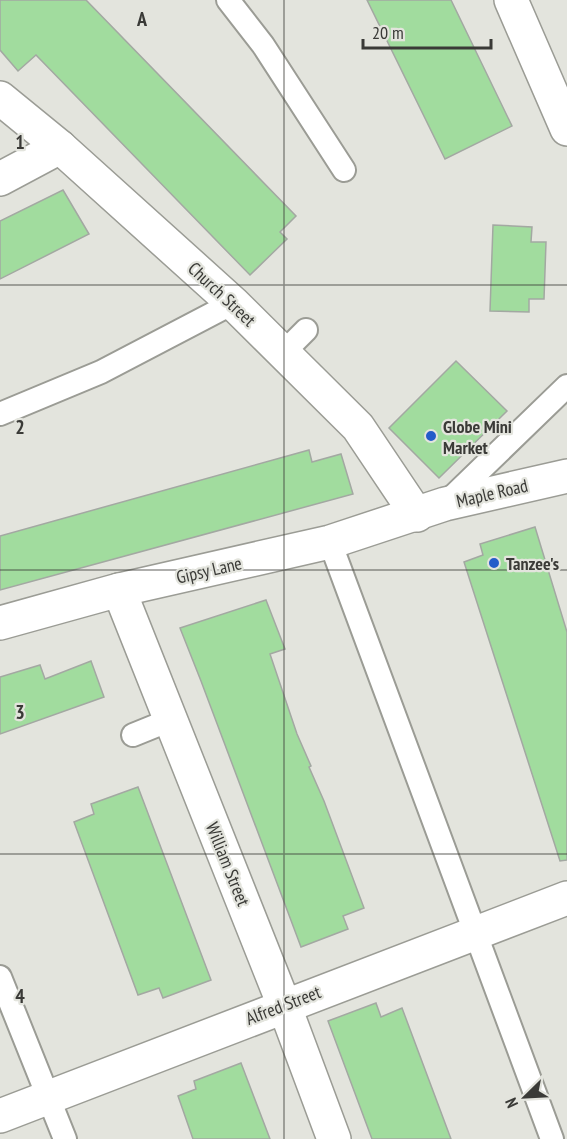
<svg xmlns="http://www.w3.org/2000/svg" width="567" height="1139" font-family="'PT Sans Narrow',sans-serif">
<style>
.building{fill:#a1dc9e;stroke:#a3a8a2;stroke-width:1.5}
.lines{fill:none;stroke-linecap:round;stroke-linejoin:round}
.lane-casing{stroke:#9b9c95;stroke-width:26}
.street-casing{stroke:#9b9c95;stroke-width:36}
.lane{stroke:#fff;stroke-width:22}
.street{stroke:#fff;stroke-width:33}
.grid{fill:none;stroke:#3a3a37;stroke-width:1.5;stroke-opacity:0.55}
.poi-dot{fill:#245cc9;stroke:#e3e4dd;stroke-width:2}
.labels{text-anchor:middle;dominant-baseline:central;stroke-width:4.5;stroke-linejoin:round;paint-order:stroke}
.street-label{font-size:18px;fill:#3a3a37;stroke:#e3e4dd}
.poi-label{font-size:18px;font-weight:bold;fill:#3a3a37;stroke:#e3e4dd;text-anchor:start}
.grid-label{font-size:20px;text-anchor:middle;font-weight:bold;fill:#3a3a37;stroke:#e3e4dd;stroke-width:4.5;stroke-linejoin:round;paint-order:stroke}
</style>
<rect width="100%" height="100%" fill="#e3e4dd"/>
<g class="building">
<polygon points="0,0 86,0 296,216 280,232 287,239 250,275 36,55 18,71 0,50"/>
<polygon points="367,0 451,0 512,126 445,159"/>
<polygon points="63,190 89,234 0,279 0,221"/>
<polygon points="493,225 532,227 531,242 546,242 544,299 529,299 529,312 490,311"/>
<polygon points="456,361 507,411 439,478 389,428"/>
<polygon points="309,450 312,462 341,454 353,494 0,590 0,536"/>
<polygon points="535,527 567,632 567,860 560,861 464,562 483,555 480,544"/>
<polygon points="266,600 285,649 270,654 297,734 311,766 309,767 324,801 364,908 343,916 348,929 301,947 201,681 180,628"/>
<polygon points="91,661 104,697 0,734 0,677 40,665 45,679"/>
<polygon points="138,787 211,980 163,998 159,988 138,995 74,822 94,814 91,804"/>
<polygon points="376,1003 381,1017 402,1008 451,1139 372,1139 328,1021"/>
<polygon points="241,1063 270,1139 193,1139 178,1096 196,1089 194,1081"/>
</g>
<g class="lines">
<g class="lane-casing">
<g id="lane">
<polyline points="228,0 263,45 344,170"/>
<polyline points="283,353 306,330"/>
<polyline points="0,414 101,372 233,303"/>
<polyline points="446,503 567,386"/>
<polyline points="330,542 552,1139"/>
<polyline points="133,735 170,720"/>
<polyline points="0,977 65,1139"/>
</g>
</g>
<g class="street-casing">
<g id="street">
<polyline points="511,0 567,129"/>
<polyline points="0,98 60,147 233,303 358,427 417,515"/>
<polyline points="0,179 60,147"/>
<polyline points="119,590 284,1005 334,1139"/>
<polyline points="0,623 119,590 330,542 445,504 567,476"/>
<polyline points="0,1116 567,898"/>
</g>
</g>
<use href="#lane" class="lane"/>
<use href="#street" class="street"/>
</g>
<path class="grid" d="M284 0V1139M0 285H567M0 570H567M0 854H567"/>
<g class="poi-dot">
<circle cx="431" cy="436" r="6"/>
<circle cx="494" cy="563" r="6"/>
</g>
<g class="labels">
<g class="street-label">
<text transform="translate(222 294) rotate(43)">Church Street</text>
<text transform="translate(492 493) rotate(-13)">Maple Road</text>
<text transform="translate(209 570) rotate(-13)">Gipsy Lane</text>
<text transform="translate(228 864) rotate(68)">William Street</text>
<text transform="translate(283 1005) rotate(-21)">Alfred Street</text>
</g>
<g class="poi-label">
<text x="443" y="426">Globe Mini<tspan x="443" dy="21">Market</tspan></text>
<text x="506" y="563">Tanzee's</text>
</g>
</g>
<g class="grid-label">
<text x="142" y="26">A</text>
<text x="20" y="149">1</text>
<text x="20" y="434">2</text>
<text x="20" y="719">3</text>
<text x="20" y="1003">4</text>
</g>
<g transform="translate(525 1097) rotate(246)" stroke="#e3e4dd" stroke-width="4.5" paint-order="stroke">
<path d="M0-4.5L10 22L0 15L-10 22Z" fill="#3a3a37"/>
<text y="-9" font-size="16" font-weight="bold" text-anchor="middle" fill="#3a3a37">N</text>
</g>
<path d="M363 39v9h128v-9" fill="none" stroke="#3a3a37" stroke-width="3"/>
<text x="372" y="39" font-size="18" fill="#3a3a37" stroke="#e3e4dd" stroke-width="4.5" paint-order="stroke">20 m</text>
</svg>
